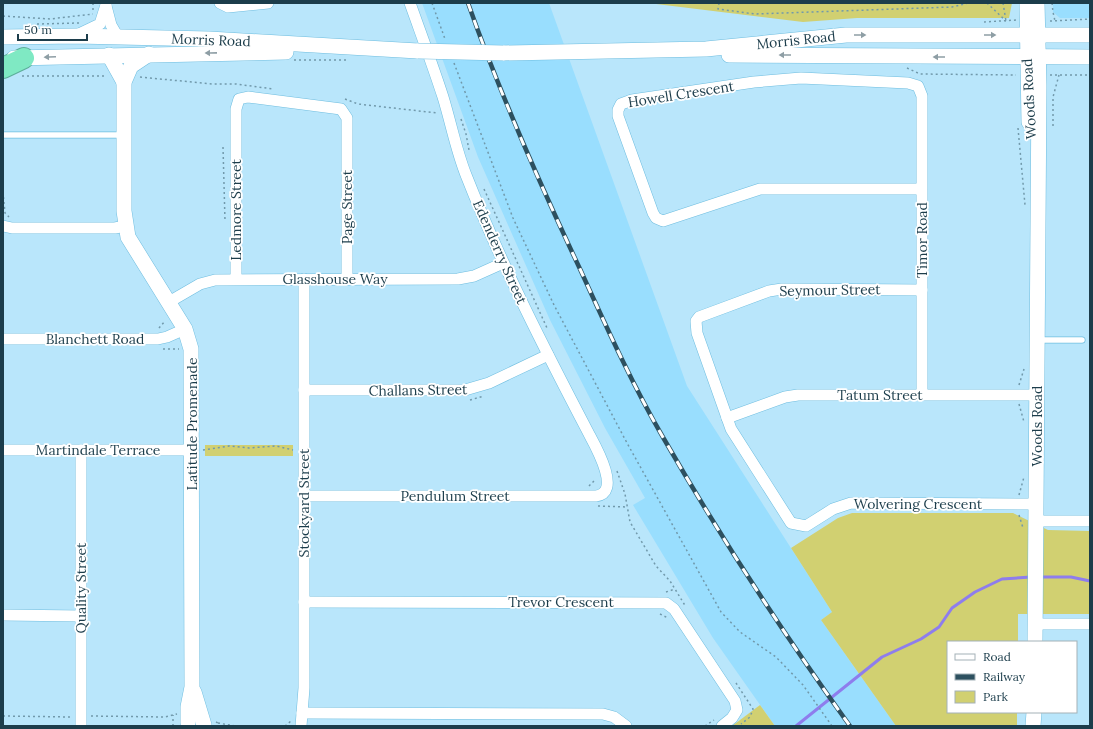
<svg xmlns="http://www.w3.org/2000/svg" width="1093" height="729" font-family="Lora,serif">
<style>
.built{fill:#99defe}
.green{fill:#d1d071}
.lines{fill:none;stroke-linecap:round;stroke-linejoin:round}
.stream{stroke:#8e7ded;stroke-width:3}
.lane-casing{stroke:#6ebddf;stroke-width:7}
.street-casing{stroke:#6ebddf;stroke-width:12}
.secondary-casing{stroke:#6ebddf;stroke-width:16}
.highway-casing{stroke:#5cad99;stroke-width:22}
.path{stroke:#7199ab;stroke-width:1.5;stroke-dasharray:2 3;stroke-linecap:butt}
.lane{stroke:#fff;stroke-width:5.5}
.street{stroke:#fff;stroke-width:11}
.secondary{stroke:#fff;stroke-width:15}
.highway{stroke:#7fe9c3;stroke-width:20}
.rail-casing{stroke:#2d505f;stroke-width:4.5}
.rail{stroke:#fff;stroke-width:3;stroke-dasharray:9;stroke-linecap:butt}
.secondary-bridge-casing{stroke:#6ebddf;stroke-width:16;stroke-linecap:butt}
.secondary-bridge{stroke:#fff;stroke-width:15}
.oneway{fill:#8e9ea5}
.labels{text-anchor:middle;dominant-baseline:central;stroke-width:3.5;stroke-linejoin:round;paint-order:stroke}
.street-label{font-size:14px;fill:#1c3d4b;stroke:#fff}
</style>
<rect width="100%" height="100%" fill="#b9e6fb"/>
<g class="built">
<polygon points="422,3 549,3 687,386 832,612 821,620 896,726 775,726 713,638 633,505 645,498 605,428 550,320 478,157"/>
<polygon points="1053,3 1090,3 1090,18 1060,18 1053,12"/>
</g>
<g class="green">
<polygon points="648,3 1012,3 1009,18 857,18 803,22"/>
<rect x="205" y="445" width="88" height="11"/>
<polygon points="852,513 1013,513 1048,530 1090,531 1090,614 1018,614 1018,642 948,642 948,712 1017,712 1017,726 896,726 821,620 832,612 791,548 838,518"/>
<polygon points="760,705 775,726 732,726"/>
</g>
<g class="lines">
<g class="stream">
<polyline points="1040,577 1071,577 1090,581"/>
<polyline points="796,726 882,657 921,639 939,627 952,608 975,592 1002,579 1031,577"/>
</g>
<g class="lane-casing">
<g id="lane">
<polyline points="3,135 123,135"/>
<polyline points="1038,340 1082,340"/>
</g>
</g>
<g class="street-casing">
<g id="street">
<polyline points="220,3 228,7 268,3"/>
<polyline points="106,6 111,25 118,37"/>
<polyline points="77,35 100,24 106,5"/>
<polyline points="3,226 12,228 115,228 125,226"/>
<polyline points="236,279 236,109 239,99 248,97 341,109 347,118 347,279"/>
<polyline points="922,290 782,289 769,291 699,317 696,321 697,333 731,429 791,523 806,526 833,509 851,503 1037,504"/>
<polyline points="169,302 200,284 215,280 458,279 474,276 503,263"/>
<polyline points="3,339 158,339 167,337 185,329"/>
<polyline points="304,390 465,390 489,383 548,355"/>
<polyline points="922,395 922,96 918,86 908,83 801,78 754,82 632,100 621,104 618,110 618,116 653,213 656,218 663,221 760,189 922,189"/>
<polyline points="727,418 785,397 798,395 1037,395"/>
<polyline points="3,450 192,450"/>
<path d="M304 496H596C622 493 596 447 589 434 545 350 501 264 466 175 456 150 451 123 443 97 433 66 421 34 410 3"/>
<polyline points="1037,521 1090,521"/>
<polyline points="304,602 666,603 674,609 735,701 737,710 732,718 722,726"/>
<polyline points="3,615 81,616"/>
<polyline points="1036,624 1090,624"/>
<polyline points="302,713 603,714 614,717 626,726"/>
<polyline points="81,726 81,450"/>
<polyline points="301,726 304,688 304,279"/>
</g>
</g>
<g class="secondary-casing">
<g id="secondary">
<polyline points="1027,3 1029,122"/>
<polyline points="3,37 77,36 209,39 418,51"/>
<polyline points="503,53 706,49 846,35 1090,35"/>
<polyline points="149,54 131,66 124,82 124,211 128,237 185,329 191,349 192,687 188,707 188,723"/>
<polyline points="109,55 124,82"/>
<polyline points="729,55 1090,57"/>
<polyline points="14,58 286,52"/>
<polyline points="1035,642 1039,86 1037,3"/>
<polyline points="194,692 204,725"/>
<polyline points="1033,726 1034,712"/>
</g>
</g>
<g class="highway-casing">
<polyline id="highway" points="3,68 24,58"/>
</g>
<g class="path">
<polyline points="93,3 93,11"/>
<polyline points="432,3 445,39"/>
<polyline points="719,3 718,9 755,14 952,7 968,3"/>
<polyline points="987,3 1006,21"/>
<polyline points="1003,3 1006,21"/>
<polyline points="1052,3 1053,12 1055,21"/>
<polyline points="3,16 50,19 93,14"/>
<polyline points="1050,21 1090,19"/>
<polyline points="984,22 1016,20"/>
<polyline points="37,24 79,23"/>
<polyline points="294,60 347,60"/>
<polyline points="454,63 513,218 554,305 627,443 721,612 740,632 776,657 803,685 832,726"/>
<polyline points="907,68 920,74 1016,75"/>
<polyline points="1050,75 1090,75"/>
<polyline points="22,76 106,76"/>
<polyline points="140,77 212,84 236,84 273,89"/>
<polyline points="345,99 358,104 437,113"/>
<polyline points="461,119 466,134 469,150"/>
<polyline points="1053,126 1053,97 1059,75"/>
<polyline points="1018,128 1025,205"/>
<polyline points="223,147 225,221"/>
<polyline points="484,189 547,328"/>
<polyline points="3,192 5,213 9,217"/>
<polyline points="159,328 165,321"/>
<polyline points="163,349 179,349"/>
<polyline points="1019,385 1024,369"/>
<polyline points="470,400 484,396"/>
<polyline points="1019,404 1024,422"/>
<polyline points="203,450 229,446 249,448 276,446 293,450"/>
<polyline points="617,471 625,494 630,522 656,566 670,581 686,607"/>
<polyline points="589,486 596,479"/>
<polyline points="1019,495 1024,477"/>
<polyline points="598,506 628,507"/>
<polyline points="1019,515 1023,528"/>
<polyline points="666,592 675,589"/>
<polyline points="660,614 668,618"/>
<polyline points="736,683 753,709 750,717 741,724"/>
<polyline points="3,716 71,717"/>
<polyline points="91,716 165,717 177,714"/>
<polyline points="216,722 218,723 218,726"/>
<polyline points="218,723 235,726"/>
<polyline points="173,726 173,715"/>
<polyline points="285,726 291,721"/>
<polyline points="705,726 714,720"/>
</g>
<use href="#lane" class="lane"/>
<use href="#street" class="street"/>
<use href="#secondary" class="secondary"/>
<use href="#highway" class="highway"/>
<g class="rail-casing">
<path id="rail" d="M468 3C500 94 539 182 580 269 606 326 632 384 664 439 721 538 783 633 850 726"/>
</g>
<use href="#rail" class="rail"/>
<g class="secondary-bridge-casing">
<polyline id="secondary-bridge" points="418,51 503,53"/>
</g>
<use href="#secondary-bridge" class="secondary-bridge"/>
</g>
<defs><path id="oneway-solid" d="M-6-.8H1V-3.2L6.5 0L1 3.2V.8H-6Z"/></defs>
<g class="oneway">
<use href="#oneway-solid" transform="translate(860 35)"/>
<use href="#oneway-solid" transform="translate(990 35)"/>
<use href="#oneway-solid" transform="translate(211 53) rotate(179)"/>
<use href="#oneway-solid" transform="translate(785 55) rotate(-180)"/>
<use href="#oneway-solid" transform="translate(50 57) rotate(178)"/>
<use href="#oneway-solid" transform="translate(939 57) rotate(-180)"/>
</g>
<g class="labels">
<g class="street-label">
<text transform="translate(211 40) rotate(2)">Morris Road</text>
<text transform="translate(796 40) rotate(-6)">Morris Road</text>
<text transform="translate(681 94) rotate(-9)">Howell Crescent</text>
<text transform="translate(1029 99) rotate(-93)">Woods Road</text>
<text transform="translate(347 207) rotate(-90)">Page Street</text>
<text transform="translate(236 210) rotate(-90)">Ledmore Street</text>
<text transform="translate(922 240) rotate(-90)">Timor Road</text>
<text transform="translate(500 252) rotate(66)">Edenderry Street</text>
<text x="335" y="279">Glasshouse Way</text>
<text transform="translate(830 290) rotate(-1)">Seymour Street</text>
<text x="95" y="339">Blanchett Road</text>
<text transform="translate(418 390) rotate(-1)">Challans Street</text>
<text x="880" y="395">Tatum Street</text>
<text transform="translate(192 424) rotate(-90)">Latitude Promenade</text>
<text transform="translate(1037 426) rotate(-90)">Woods Road</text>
<text x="98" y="450">Martindale Terrace</text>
<text x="455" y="496">Pendulum Street</text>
<text transform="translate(304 503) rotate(-90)">Stockyard Street</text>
<text x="918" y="504">Wolvering Crescent</text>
<text transform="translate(81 588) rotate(-90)">Quality Street</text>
<text x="561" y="602">Trevor Crescent</text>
</g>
</g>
<rect width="1093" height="729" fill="none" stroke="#1c3d4b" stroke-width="8"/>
<rect x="947" y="641" width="130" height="72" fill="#ffffff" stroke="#a4b1b7"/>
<rect x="955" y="654" width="20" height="6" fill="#ffffff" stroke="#a4b1b7"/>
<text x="983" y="661" font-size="12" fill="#1c3d4b">Road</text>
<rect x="955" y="674" width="20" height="6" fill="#2d505f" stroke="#a4b1b7"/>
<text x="983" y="681" font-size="12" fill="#1c3d4b">Railway</text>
<rect x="955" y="691" width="20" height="12" fill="#d1d071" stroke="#a4b1b7"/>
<text x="983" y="701" font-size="12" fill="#1c3d4b">Park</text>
<path d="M18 34v6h69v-6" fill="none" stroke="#1c3d4b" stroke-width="2"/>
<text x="24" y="34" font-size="12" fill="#1c3d4b" stroke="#ffffff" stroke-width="3" paint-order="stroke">50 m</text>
</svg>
